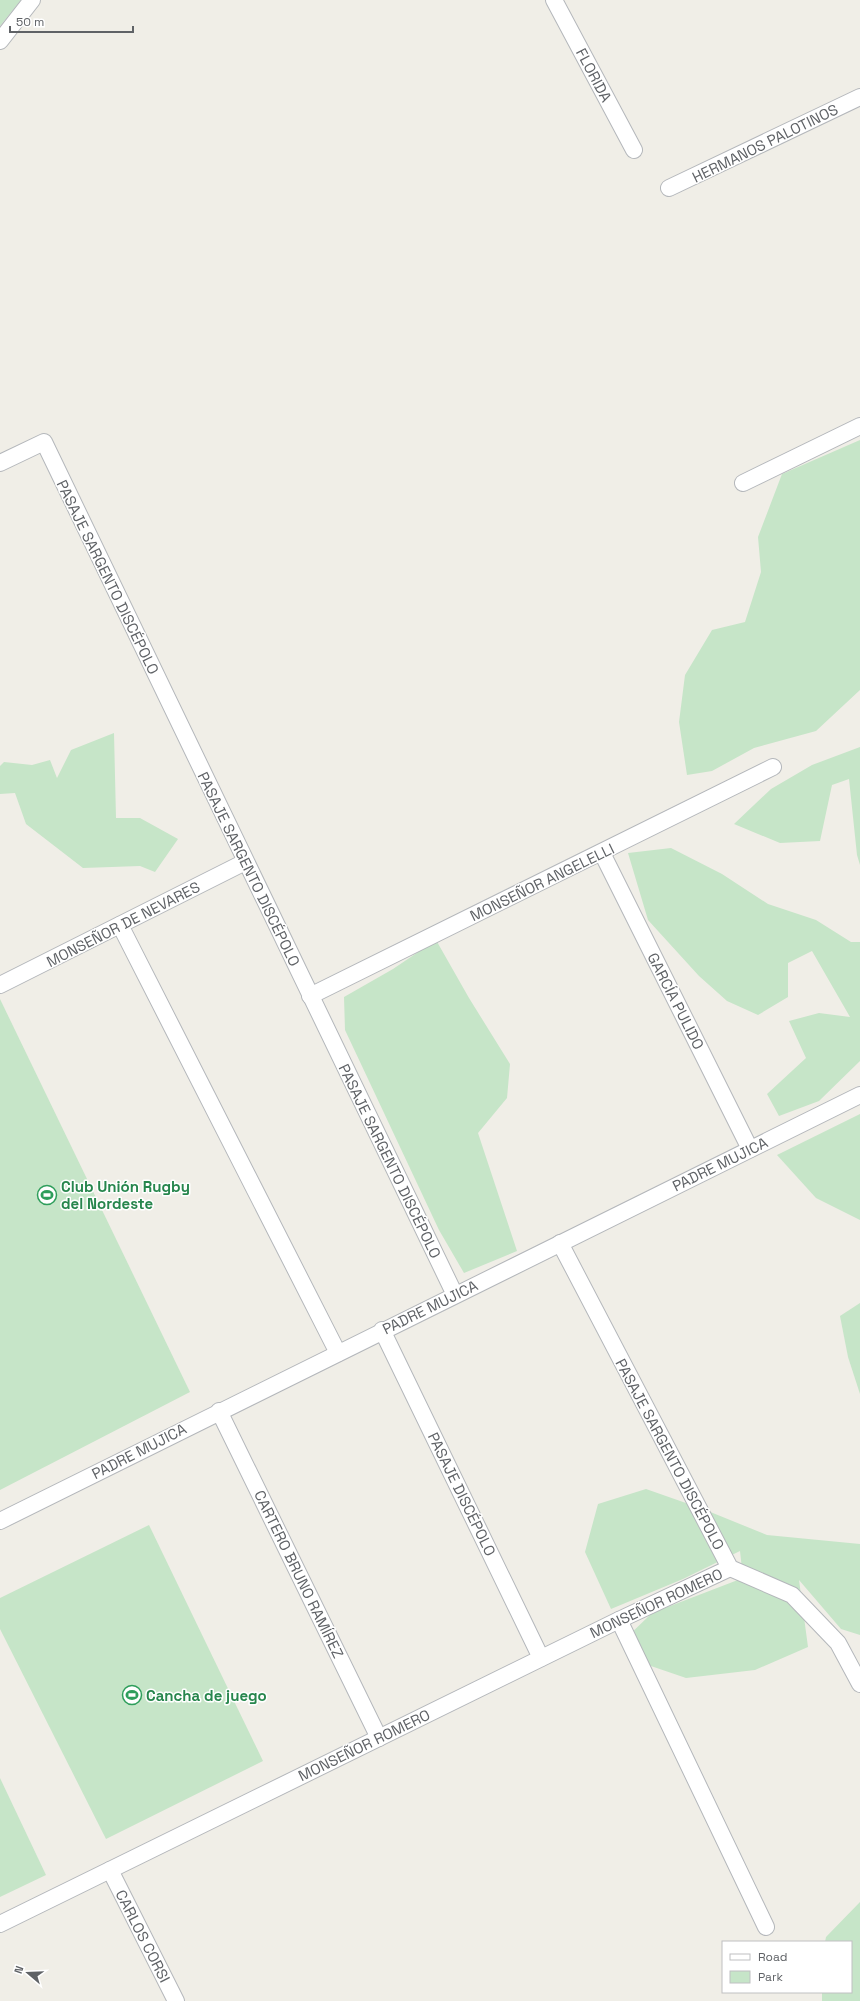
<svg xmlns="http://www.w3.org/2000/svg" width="860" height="2001" font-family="'Space Grotesk',sans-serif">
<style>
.green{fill:#c6e5c8}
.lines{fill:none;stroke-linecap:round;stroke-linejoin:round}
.minor-casing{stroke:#b4b7bb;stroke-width:18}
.minor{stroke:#fff;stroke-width:16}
.labels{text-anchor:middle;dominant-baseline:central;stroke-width:3;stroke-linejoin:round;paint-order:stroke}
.street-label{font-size:15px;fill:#5f6266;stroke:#fff}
.leisure-label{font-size:15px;font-weight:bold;fill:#27864d;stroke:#fff;text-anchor:start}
</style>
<rect width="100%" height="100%" fill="#f0eee7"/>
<g class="green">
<polygon points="0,0 21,0 0,26"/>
<polygon points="860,440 860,690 816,731 754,748 712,771 687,775 679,722 685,675 712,630 745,622 761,572 758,537 782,474"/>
<polygon points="114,733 116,818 140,818 178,839 155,872 140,866 83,868 26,824 15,793 0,794 0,766 4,762 32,765 50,760 57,778 71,750"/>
<polygon points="860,747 860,865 857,855 849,779 832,785 820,841 780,843 734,824 771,789 812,765"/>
<polygon points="671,848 722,874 768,904 816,920 851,942 860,942 860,1061 819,1101 779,1116 767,1094 806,1058 789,1021 819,1013 850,1017 812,951 788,963 788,997 758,1015 727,1001 699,976 648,920 628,853"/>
<polygon points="436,940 469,998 510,1064 507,1098 478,1133 517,1251 464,1273 439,1230 345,1030 344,997 393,969"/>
<polygon points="0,999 190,1392 0,1490"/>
<polygon points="860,1114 860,1220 816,1198 777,1155"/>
<polygon points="860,1303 860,1394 848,1357 840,1316"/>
<polygon points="646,1489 703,1509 767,1535 860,1544 860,1635 841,1629 799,1580 808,1647 755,1670 686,1678 648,1665 624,1640 652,1613 743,1578 740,1551 683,1579 611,1609 585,1552 598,1504"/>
<polygon points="149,1525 263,1761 106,1839 0,1629 0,1598"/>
<polygon points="0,1778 46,1875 0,1897"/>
<polygon points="860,1902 860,2001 822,2001 822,1992 851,1992 851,1942 825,1942 826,1937"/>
</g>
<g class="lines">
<g class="minor-casing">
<g id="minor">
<polyline points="554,0 634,150"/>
<polyline points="0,41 32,0"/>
<polyline points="669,188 860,97"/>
<polyline points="0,463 44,442 455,1295"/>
<polyline points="743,483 860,426"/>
<polyline points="602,853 750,1149"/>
<polyline points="120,925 338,1353"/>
<polyline points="0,985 245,862"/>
<polyline points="310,996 773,767"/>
<polyline points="560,1243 730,1568 792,1595 838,1643 860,1684"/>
<polyline points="382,1330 541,1658"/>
<polyline points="219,1411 379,1738"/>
<polyline points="0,1521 860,1095"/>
<polyline points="619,1620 766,1927"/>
<polyline points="110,1870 176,2001"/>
<polyline points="0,1924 619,1620 730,1568"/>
</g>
</g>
<use href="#minor" class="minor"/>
</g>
<defs>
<g id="stadium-ring" transform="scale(1)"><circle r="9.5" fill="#fff" stroke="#2e9e5b" stroke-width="1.5"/><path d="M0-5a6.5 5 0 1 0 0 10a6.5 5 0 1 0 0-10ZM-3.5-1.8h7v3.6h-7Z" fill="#2e9e5b"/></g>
</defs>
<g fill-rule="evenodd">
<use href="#stadium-ring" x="47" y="1195"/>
<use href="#stadium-ring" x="132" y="1695"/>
</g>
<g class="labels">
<g class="street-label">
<text transform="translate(594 75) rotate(62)">FLORIDA</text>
<text transform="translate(765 143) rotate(-26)">HERMANOS PALOTINOS</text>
<text transform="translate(108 577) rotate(64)">PASAJE SARGENTO DISCÉPOLO</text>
<text transform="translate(249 869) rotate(64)">PASAJE SARGENTO DISCÉPOLO</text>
<text transform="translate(542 882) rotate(-26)">MONSEÑOR ANGELELLI</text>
<text transform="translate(123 924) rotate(-27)">MONSEÑOR DE NEVARES</text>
<text transform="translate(676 1001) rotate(63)">GARCÍA PULIDO</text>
<text transform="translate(390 1161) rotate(64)">PASAJE SARGENTO DISCÉPOLO</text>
<text transform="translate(720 1164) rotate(-26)">PADRE MUJICA</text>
<text transform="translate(430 1307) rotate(-26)">PADRE MUJICA</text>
<text transform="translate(139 1451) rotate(-27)">PADRE MUJICA</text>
<text transform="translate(670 1454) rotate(62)">PASAJE SARGENTO DISCÉPOLO</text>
<text transform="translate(462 1494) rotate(64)">PASAJE DISCÉPOLO</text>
<text transform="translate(299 1574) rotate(64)">CARTERO BRUNO RAMÍREZ</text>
<text transform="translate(656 1603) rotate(-25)">MONSEÑOR ROMERO</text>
<text transform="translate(364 1745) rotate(-26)">MONSEÑOR ROMERO</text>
<text transform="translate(143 1936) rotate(63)">CARLOS CORSI</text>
</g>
<g class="leisure-label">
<text x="61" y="1186">Club Unión Rugby<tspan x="61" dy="17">del Nordeste</tspan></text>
<text x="146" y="1695">Cancha de juego</text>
</g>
</g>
<rect x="722" y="1941" width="130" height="52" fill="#ffffff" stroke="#bfc0c2"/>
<rect x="730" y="1954" width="20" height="6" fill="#ffffff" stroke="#bfc0c2"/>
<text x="758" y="1961" font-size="12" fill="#5f6266">Road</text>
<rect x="730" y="1971" width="20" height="12" fill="#c6e5c8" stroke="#bfc0c2"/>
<text x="758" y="1981" font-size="12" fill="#5f6266">Park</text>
<g transform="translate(28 1973) rotate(289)" stroke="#ffffff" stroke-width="3" paint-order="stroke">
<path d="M0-3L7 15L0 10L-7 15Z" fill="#5f6266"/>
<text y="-6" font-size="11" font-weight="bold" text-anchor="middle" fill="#5f6266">N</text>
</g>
<path d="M10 26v6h123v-6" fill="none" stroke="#5f6266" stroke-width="2"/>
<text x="16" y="26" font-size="12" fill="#5f6266" stroke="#ffffff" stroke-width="3" paint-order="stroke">50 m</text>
</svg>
